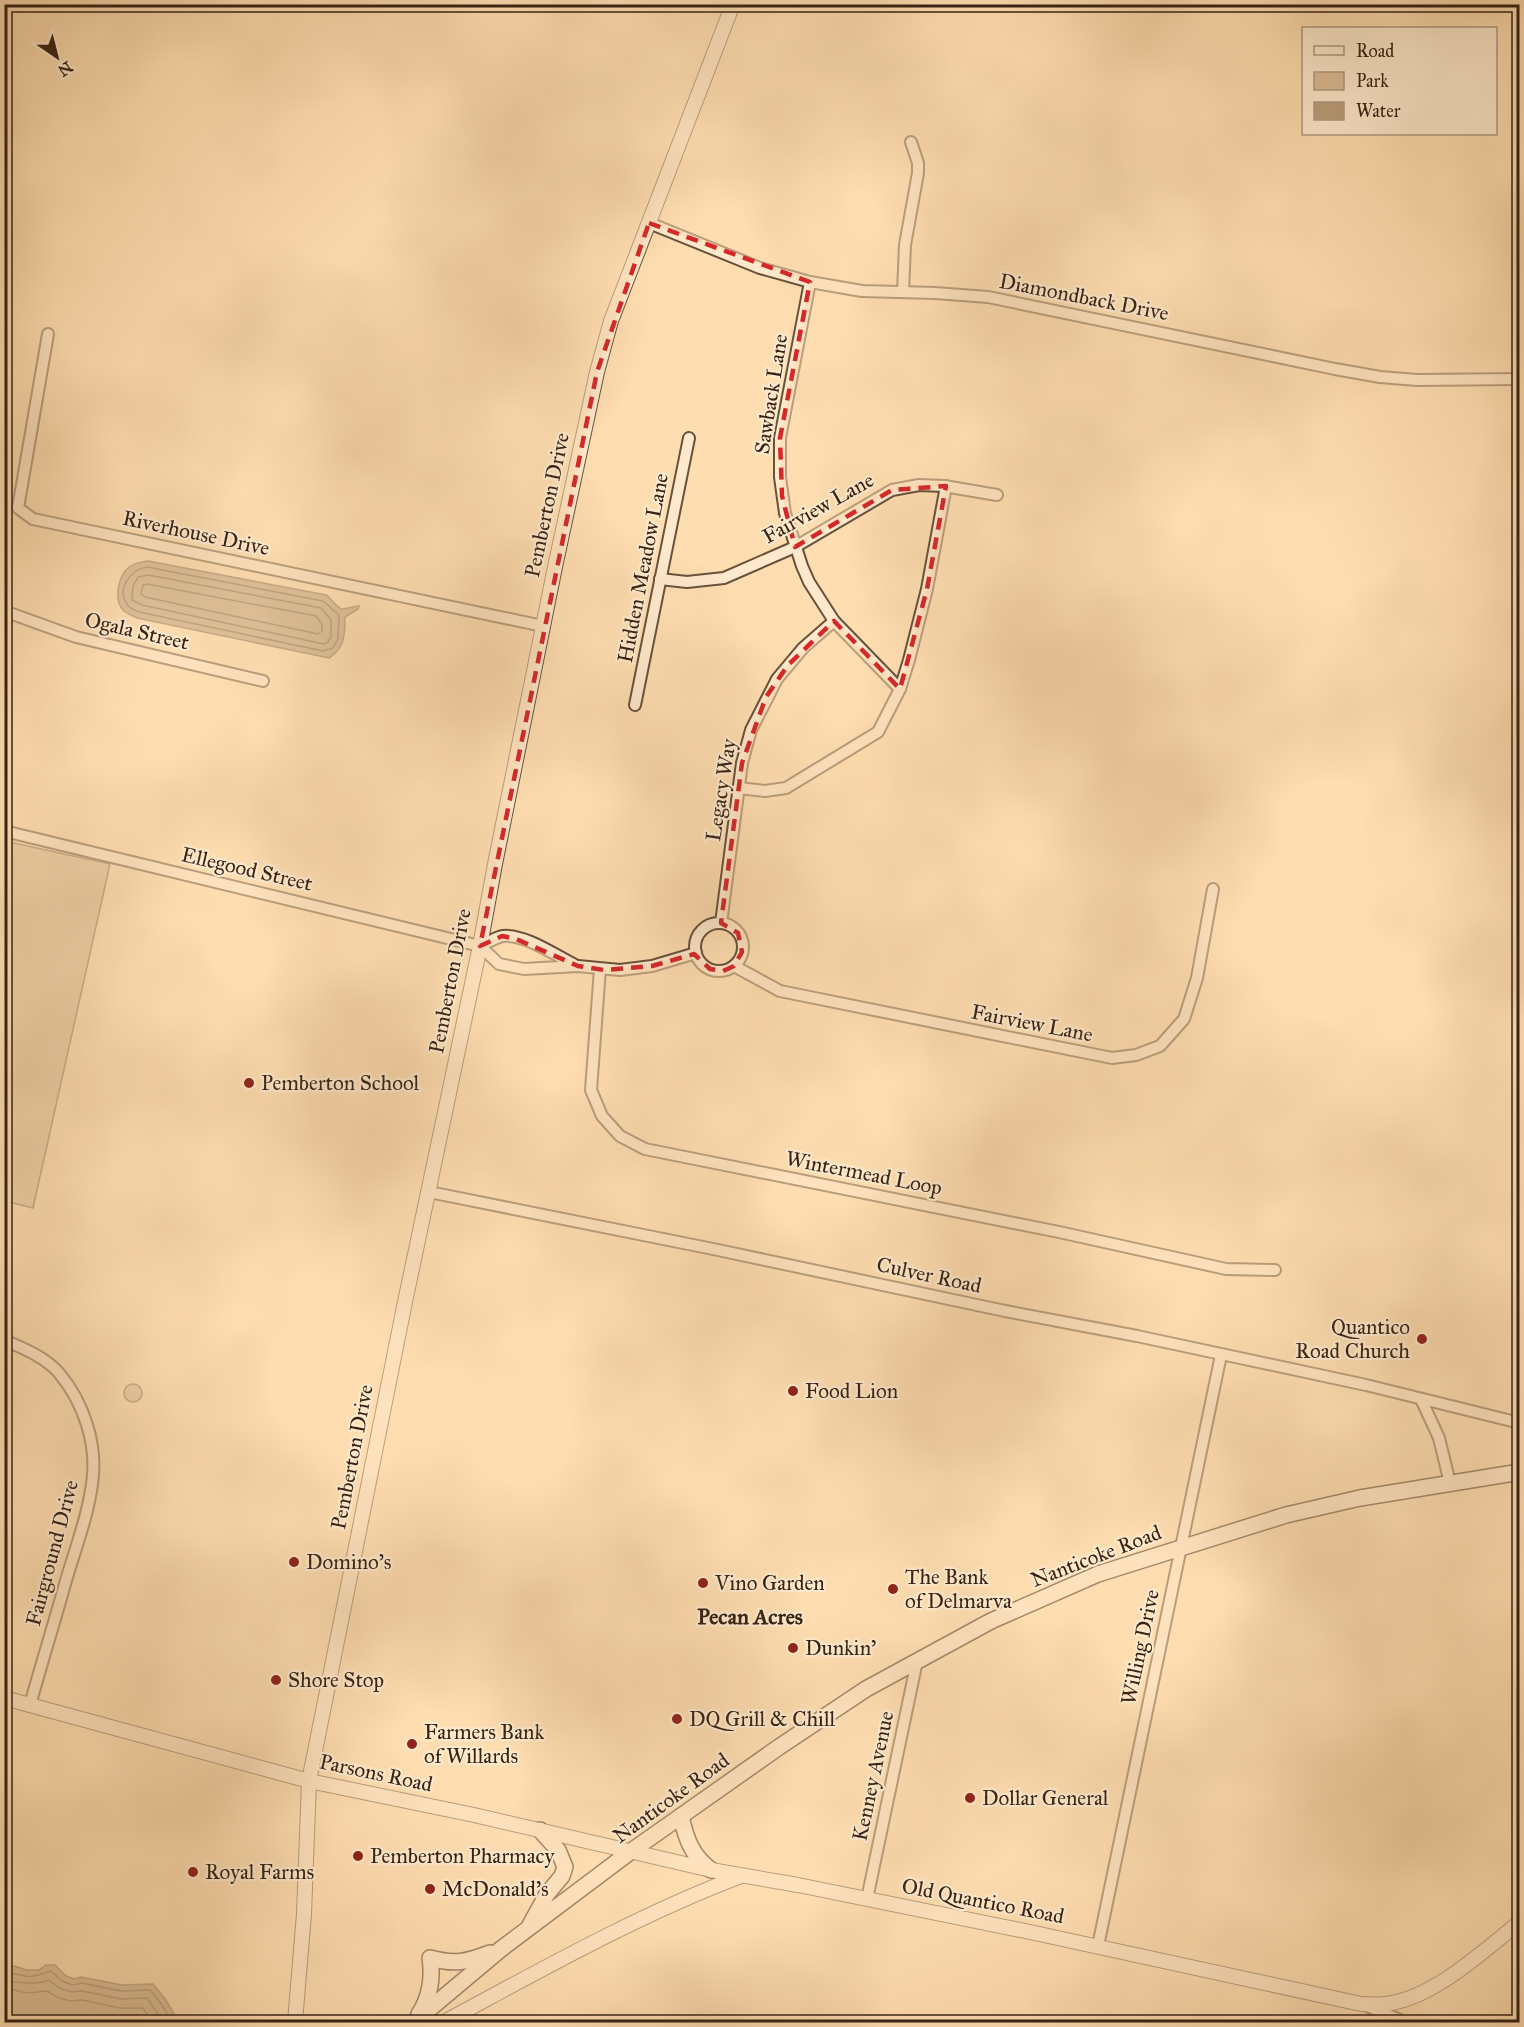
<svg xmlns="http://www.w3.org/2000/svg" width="1524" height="2027" font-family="'IM FELL Great Primer',serif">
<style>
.green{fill:#dcbd95;stroke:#8a7054;stroke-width:1.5}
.water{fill:#ba9e7b;stroke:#866d52;stroke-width:1.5}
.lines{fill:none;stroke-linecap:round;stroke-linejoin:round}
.shore{stroke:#786048;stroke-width:1.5}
.minor-casing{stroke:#69523b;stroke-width:14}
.tertiary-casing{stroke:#69523b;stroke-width:16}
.secondary-casing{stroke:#372314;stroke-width:18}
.minor{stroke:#fee9cc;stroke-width:10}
.tertiary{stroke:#fee9cc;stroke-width:14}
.secondary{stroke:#fee9cc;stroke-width:15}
.marked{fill:none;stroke:#d62828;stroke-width:4.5;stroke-dasharray:12 8;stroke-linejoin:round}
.poi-dot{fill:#8f2418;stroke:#fee9cc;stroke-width:2}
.labels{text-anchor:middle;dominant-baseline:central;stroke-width:4.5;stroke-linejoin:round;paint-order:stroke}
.street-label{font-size:21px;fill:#372314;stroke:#fee9cc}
.poi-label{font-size:21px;fill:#372314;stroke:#fee9cc;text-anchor:start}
.neighbourhood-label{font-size:22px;font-weight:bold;fill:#372314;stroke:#fee9cc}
</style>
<rect width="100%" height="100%" fill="#feddb0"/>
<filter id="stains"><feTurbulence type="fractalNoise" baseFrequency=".00333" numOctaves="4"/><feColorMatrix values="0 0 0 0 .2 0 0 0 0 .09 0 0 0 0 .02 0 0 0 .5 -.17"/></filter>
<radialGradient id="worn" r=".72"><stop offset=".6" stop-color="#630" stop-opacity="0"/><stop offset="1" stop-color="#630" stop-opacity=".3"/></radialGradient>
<g class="green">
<polygon points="5,841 110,864 33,1208 5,1201"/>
<circle cx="133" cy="1393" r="9"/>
</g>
<g class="water">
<path d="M148 561 326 595C331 598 337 608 342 609 348 609 353 606 359 606L358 609 345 617C345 634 345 648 329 658L137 618C133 616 128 614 124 611 113 601 118 576 129 567 135 563 141 562 148 561Z"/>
<polygon points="46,1965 55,1965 66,1976 74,1979 81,1977 122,1985 153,1984 165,1999 179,2022 5,2022 5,1969 15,1966 26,1970 39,1970"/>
</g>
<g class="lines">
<g class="shore">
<path d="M147 567 323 601 339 615 338 639 333 648 323 651 139 612C135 610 129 609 127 604 116 589 131 569 147 567Z"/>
<polygon points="148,575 321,608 331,620 331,637 327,643 324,644 142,605 132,600 133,586 138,577"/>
<polygon points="147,584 316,616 322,624 322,631 318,634 145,597 141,594 143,585"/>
<path d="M4 1974C17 1973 14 1974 25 1976 35 1978 43 1973 51 1971L62 1981 72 1985 82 1983 121 1991 150 1990 160 2002 172 2022"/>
<path d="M4 1982C20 1981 33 1986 49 1980L59 1988 72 1992 82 1991 121 1999 147 1998 163 2022"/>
<polyline points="4,1991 14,1990 26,1993 47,1991 57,1997 70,2001 82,2000 120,2008 143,2008 152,2022"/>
</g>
<g class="minor-casing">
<g id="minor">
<polyline points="649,223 760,268 810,282 862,291 935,293 988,297 1335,369 1380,377 1417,380 1520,379"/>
<polyline points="810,282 780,438 780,477 785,513 802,566 809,582 834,621 900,689"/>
<polyline points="903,292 905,245 918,173 918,163 911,142"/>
<polyline points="48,334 18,508 33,519 543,626"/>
<polyline points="660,579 687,582 724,578 795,547 892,490 919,485 944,486 997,495"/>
<polyline points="4,611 76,637 263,681"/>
<polyline points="635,705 689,438"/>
<polyline points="738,788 765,791 786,788 878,732 900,689 909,660 927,589 946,486"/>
<polyline points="4,831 480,946 499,964 524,969 578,966 620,970 652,966 696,953"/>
<polyline points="721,923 742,763 751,730 777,679 803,648 834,621"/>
<circle cx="719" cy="947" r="24"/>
<path d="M480 946C487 943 496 937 503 936 525 934 555 955 575 965"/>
<polyline points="734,966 780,991 1112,1058 1136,1055 1160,1046 1184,1019 1197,978 1213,889"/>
<polyline points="600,969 591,1090 602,1116 620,1136 645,1149 1059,1232 1226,1269 1275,1270"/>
<polyline points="429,1192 718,1250 1005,1311 1137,1336 1366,1385 1520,1423"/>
<path d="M4 1340C23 1348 45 1357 59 1373 84 1403 98 1445 92 1484 88 1515 76 1547 67 1577 55 1620 42 1662 30 1705"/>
<polyline points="1421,1399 1439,1438 1450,1483"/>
<polyline points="867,1899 917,1661"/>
<polyline points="1098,1946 1221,1355"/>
<polyline points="1367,2006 1405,2022"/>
</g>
</g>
<g class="tertiary-casing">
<g id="tertiary">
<path d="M4 1698 309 1781 474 1815 711 1870 798 1885 1030 1932 1361 2004C1369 2004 1377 2005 1385 2004 1433 1999 1483 1951 1520 1922"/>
<polyline points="295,2022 304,1914 309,1781 405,1302 480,946 495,864 555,567 597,372 611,321 733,4"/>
<path d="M444 2022C541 1970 638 1915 741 1876"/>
</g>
</g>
<g class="secondary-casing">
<g id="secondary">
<path d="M681 1816C686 1839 692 1856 711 1870"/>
<polyline points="530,1925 547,1894 562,1876 565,1867 558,1850 540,1830"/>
<path d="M419 2014C430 1998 433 1977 430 1958 455 1965 466 1962 490 1953"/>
<polyline points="414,2022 501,1949 630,1852 779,1747 866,1689 991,1621 1098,1574 1286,1515 1360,1498 1520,1472"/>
</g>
</g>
<use href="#minor" class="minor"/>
<use href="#tertiary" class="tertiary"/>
<use href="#secondary" class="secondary"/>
</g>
<path d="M0 0H1524V2027H0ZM649 223 810 282 780 438 782 496 795 547 892 490 946 486 927 589 900 689 834 621 788 665 766 697 742 763 721 923 738 933 742 952 734 966 723 971 710 969 694 954 652 966 604 970 578 966 516 939 502 936 480 946 597 372Z" fill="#feddb0" fill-opacity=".55" fill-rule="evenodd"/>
<path class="marked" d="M649 223 810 282 780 438 782 496 795 547 892 490 946 486 927 589 900 689 834 621 788 665 766 697 742 763 721 923 738 933 742 952 734 966 723 971 710 969 694 954 652 966 604 970 578 966 516 939 502 936 480 946 597 372Z"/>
<g class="poi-dot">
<circle cx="249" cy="1083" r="6"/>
<circle cx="1422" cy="1339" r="6"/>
<circle cx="793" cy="1391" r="6"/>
<circle cx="294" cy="1562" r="6"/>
<circle cx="703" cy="1583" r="6"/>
<circle cx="893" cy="1589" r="6"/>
<circle cx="793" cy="1648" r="6"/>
<circle cx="276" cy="1680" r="6"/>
<circle cx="677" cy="1719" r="6"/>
<circle cx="412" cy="1744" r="6"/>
<circle cx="970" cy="1798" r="6"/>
<circle cx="358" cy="1856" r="6"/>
<circle cx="193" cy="1872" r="6"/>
<circle cx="430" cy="1889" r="6"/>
</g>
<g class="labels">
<g class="street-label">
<text transform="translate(1084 297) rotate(11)">Diamondback Drive</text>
<text transform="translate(771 394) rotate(-81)">Sawback Lane</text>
<text transform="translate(547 505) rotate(-78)">Pemberton Drive</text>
<text transform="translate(818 508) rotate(-29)">Fairview Lane</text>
<text transform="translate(196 533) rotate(12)">Riverhouse Drive</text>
<text transform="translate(643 568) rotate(-79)">Hidden Meadow Lane</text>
<text transform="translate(137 631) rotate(13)">Ogala Street</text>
<text transform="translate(721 790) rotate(-81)">Legacy Way</text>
<text transform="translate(247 869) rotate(13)">Ellegood Street</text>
<text transform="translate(450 981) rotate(-79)">Pemberton Drive</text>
<text transform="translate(1032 1023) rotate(11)">Fairview Lane</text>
<text transform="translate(864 1173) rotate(11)">Wintermead Loop</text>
<text transform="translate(929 1275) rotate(12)">Culver Road</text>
<text transform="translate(352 1457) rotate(-79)">Pemberton Drive</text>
<text transform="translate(52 1553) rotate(-75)">Fairground Drive</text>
<text transform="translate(1096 1556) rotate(-21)">Nanticoke Road</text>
<text transform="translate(1140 1647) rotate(-78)">Willing Drive</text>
<text transform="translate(376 1773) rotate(12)">Parsons Road</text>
<text transform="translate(873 1776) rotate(-78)">Kenney Avenue</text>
<text transform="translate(671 1798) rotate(-36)">Nanticoke Road</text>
<text transform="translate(983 1901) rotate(11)">Old Quantico Road</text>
</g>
<g class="poi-label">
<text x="261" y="1083">Pemberton School</text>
<text x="1410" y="1327" text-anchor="end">Quantico<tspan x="1410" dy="24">Road Church</tspan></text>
<text x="805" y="1391">Food Lion</text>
<text x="306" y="1562">Domino's</text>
<text x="905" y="1577">The Bank<tspan x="905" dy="24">of Delmarva</tspan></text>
<text x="715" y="1583">Vino Garden</text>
<text x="805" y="1648">Dunkin'</text>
<text x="288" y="1680">Shore Stop</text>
<text x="689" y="1719">DQ Grill &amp; Chill</text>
<text x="424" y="1732">Farmers Bank<tspan x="424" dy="24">of Willards</tspan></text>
<text x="982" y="1798">Dollar General</text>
<text x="370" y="1856">Pemberton Pharmacy</text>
<text x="205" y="1872">Royal Farms</text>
<text x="442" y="1889">McDonald's</text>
</g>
<g class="neighbourhood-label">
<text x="750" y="1616">Pecan Acres</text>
</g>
</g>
<rect width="1524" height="2027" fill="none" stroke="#feddb0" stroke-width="24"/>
<rect x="6" y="6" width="1512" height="2015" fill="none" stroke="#372314" stroke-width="3"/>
<rect x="12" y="12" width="1500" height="2003" fill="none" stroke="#372314" stroke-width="1.5"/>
<rect x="1302" y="27" width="195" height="108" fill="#fee9cc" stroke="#ae9a82" stroke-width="1.5"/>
<rect x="1314" y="46" width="30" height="9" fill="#fee9cc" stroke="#ae9a82" stroke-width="1.5"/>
<text x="1356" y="57" font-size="18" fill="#372314">Road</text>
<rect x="1314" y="72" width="30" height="18" fill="#dcbd95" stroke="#ae9a82" stroke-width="1.5"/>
<text x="1356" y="87" font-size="18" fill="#372314">Park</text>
<rect x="1314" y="102" width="30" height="18" fill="#ba9e7b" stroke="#ae9a82" stroke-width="1.5"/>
<text x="1356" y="117" font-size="18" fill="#372314">Water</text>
<g transform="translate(57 57) rotate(145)" stroke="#fee9cc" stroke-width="4.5" paint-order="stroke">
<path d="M0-4.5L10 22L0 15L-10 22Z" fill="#372314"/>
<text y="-9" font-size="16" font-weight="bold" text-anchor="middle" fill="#372314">N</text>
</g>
<rect width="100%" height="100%" filter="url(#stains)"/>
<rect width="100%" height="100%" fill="url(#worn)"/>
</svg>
